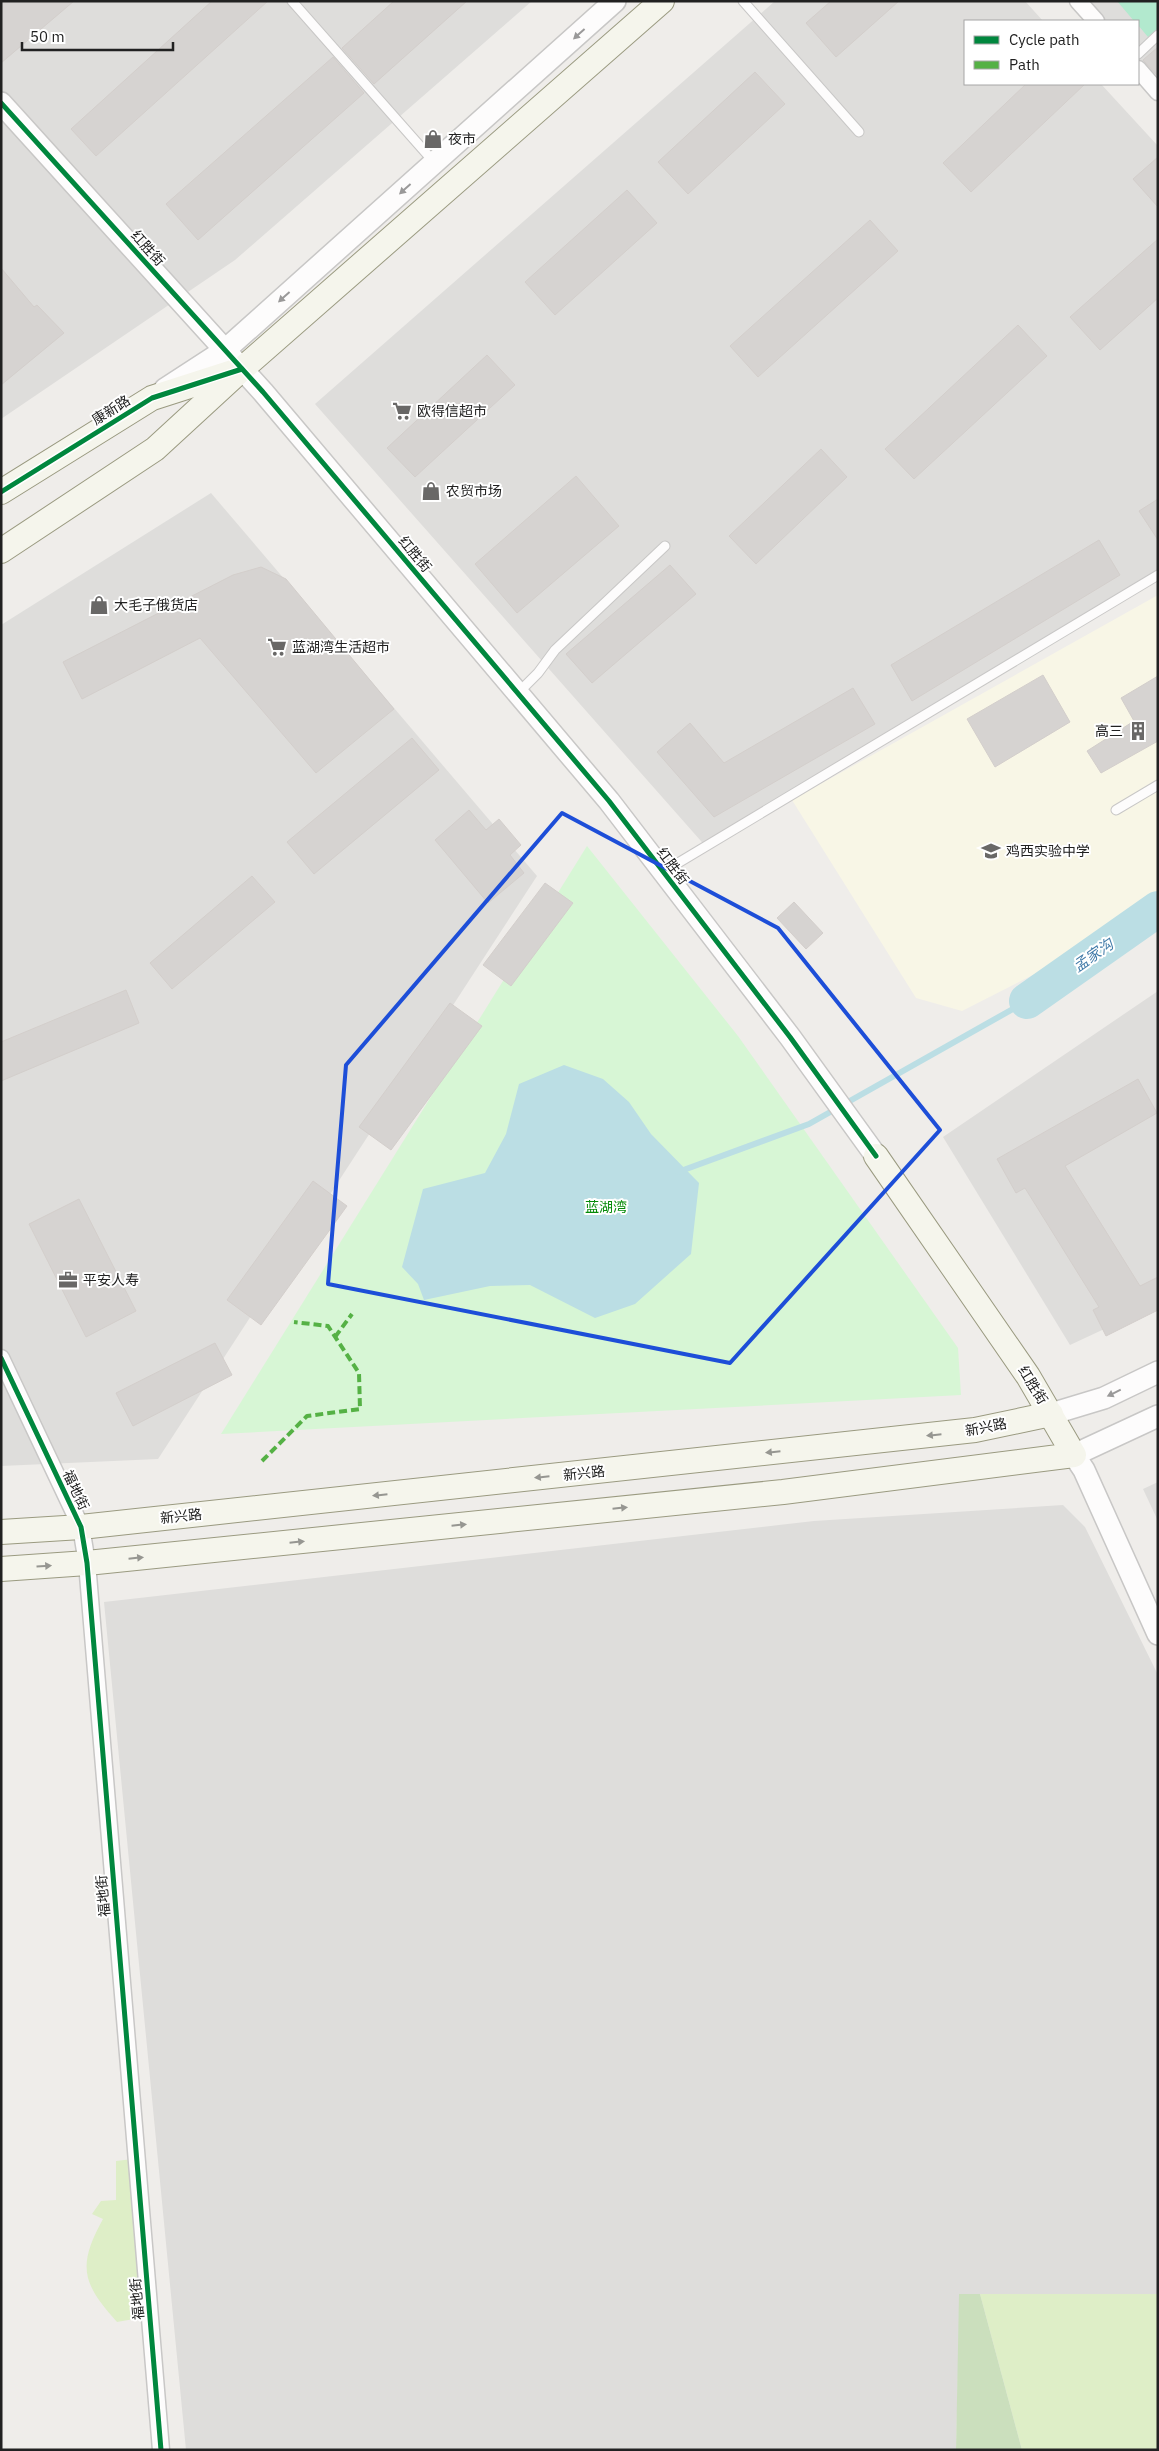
<svg xmlns="http://www.w3.org/2000/svg" width="1159" height="2451" font-family="'IBM Plex Sans','Noto Sans SC',sans-serif">
<style>
.residential{fill:#dedddb}
.education{fill:#f8f6e6}
.grass{fill:#deeec7}
.forest{fill:#cbdfbd}
.park{fill:#d7f6d5}
.pitch{fill:#b2e9ce}
.water{fill:#bbdee4}
.lines{fill:none;stroke-linecap:round;stroke-linejoin:round}
.stream{stroke:#bbdee4;stroke-width:6}
.river{stroke:#bbdee4;stroke-width:36}
.building{fill:#d6d3d1;stroke:#d3cecb}
.service-casing{stroke:#c8c7c6;stroke-width:11}
.minor-casing{stroke:#c8c7c6;stroke-width:19}
.tertiary-casing{stroke:#c8c7c6;stroke-width:24}
.secondary-casing{stroke:#9a9a80;stroke-width:26}
.service{stroke:#fdfcfc;stroke-width:9}
.minor{stroke:#fdfcfc;stroke-width:16}
.tertiary{stroke:#fdfcfc;stroke-width:21}
.secondary{stroke:#f5f5ec;stroke-width:24}
.quiet{stroke:#55b145;stroke-width:4;stroke-dasharray:8 4;stroke-linecap:butt}
.cycleway-casing{stroke:#fff;stroke-width:8}
.cycleway{stroke:#00873e;stroke-width:5}
.oneway{fill:#9a9999}
.oneway2{fill:#969691}
.marked{fill:none;stroke:#1d4ed8;stroke-width:4;stroke-linejoin:round}
.labels{text-anchor:middle;dominant-baseline:central;stroke-width:4;stroke-linejoin:round;paint-order:stroke}
.poi-label{font-size:14px;fill:#212121;stroke:#fff;text-anchor:start}
.street-label{font-size:14px;fill:#212121;stroke:#fff}
.park-label{font-size:14px;fill:#048a07;stroke:#fff}
.water-label{font-size:15px;font-style:italic;fill:#417aa8;stroke:#fff}
</style>
<rect width="100%" height="100%" fill="#efedea"/>
<g class="residential">
<polygon points="1,1 532,1 235,260 1,419"/>
<polygon points="775,1 1025,1 1043,21 965,21 965,84 1101,84 1158,146 1158,579 708,849 315,404"/>
<polygon points="1072,1 1158,1 1158,101 1138,76 1138,21 1089,21"/>
<polygon points="211,493 537,876 158,1459 1,1466 1,625"/>
<polygon points="1158,991 1158,1304 1070,1345 943,1137"/>
<polygon points="1158,1482 1158,1521 1143,1489"/>
<polygon points="1063,1505 1085,1527 1158,1675 1158,2294 960,2294 956,2450 186,2450 104,1602 814,1521"/>
</g>
<polygon class="education" points="1158,595 1158,902 1101,940 962,1011 916,998 792,800"/>
<g class="grass">
<path d="M133 2159 145 2317 117 2322C82 2283 77 2266 103 2219L92 2214 101 2201 116 2200V2161Z"/>
<polygon points="980,2294 1158,2294 1158,2450 1022,2450"/>
</g>
<polygon class="forest" points="959,2294 980,2294 1022,2450 956,2450"/>
<polygon class="park" points="587,846 738,1036 958,1348 961,1395 221,1434"/>
<polygon class="pitch" points="1117,1 1158,1 1158,28 1148,37 1138,25 1138,21 1134,21"/>
<polygon class="water" points="564,1065 603,1079 629,1102 651,1134 699,1183 691,1254 635,1304 595,1318 530,1285 490,1286 424,1300 418,1284 402,1267 423,1189 485,1173 506,1134 519,1084"/>
<g class="lines">
<polyline class="stream" points="678,1172 809,1124 1027,1001"/>
<polyline class="river" points="1027,1001 1158,909"/>
</g>
<g class="building">
<polygon points="1,1 74,1 1,63"/>
<polygon points="212,1 268,1 96,156 71,129"/>
<polygon points="394,1 467,1 374,84 342,48"/>
<polygon points="831,1 899,1 836,57 806,23"/>
<polygon points="1158,47 1158,76 1143,60"/>
<polygon points="333,57 364,93 198,240 166,204"/>
<polygon points="755,72 785,104 688,194 658,162"/>
<polygon points="1026,84 1085,84 971,192 943,163"/>
<polygon points="1158,157 1158,207 1133,179"/>
<polygon points="627,190 657,223 555,315 525,282"/>
<polygon points="870,220 898,251 758,377 730,346"/>
<polygon points="1158,239 1158,298 1100,350 1070,317"/>
<polygon points="1,268 34,307 37,305 64,333 1,385"/>
<polygon points="1018,325 1047,356 914,479 885,449"/>
<polygon points="487,355 515,385 415,477 387,448"/>
<polygon points="821,449 847,477 756,564 729,536"/>
<polygon points="576,476 619,526 517,613 475,564"/>
<polygon points="1158,499 1158,540 1139,511"/>
<polygon points="1099,540 1120,575 912,701 891,665"/>
<polygon points="670,565 696,594 592,683 566,654"/>
<polygon points="261,567 286,579 394,709 316,773 200,638 82,699 63,662 233,575"/>
<polygon points="1043,675 1070,722 995,767 967,719"/>
<polygon points="1158,676 1158,741 1101,773 1087,751 1134,721 1121,698"/>
<polygon points="853,688 875,724 714,817 657,752 690,723 724,763"/>
<polygon points="412,738 439,770 314,874 287,842"/>
<polygon points="469,810 486,830 499,819 521,845 510,855 524,873 488,903 435,840"/>
<polygon points="252,876 275,902 172,989 150,963"/>
<polygon points="545,883 573,903 511,986 483,965"/>
<polygon points="794,902 823,933 806,949 777,918"/>
<polygon points="126,990 139,1023 1,1081 1,1042"/>
<polygon points="450,1003 482,1026 391,1150 359,1127"/>
<polygon points="1138,1079 1157,1113 1065,1166 1140,1286 1158,1277 1158,1310 1106,1336 1093,1310 1099,1307 1025,1188 1016,1193 997,1159"/>
<polygon points="313,1181 347,1206 261,1325 227,1300"/>
<polygon points="79,1199 136,1311 86,1337 29,1224"/>
<polygon points="215,1343 232,1375 133,1426 116,1393"/>
</g>
<g class="lines">
<g class="service-casing">
<g id="service">
<polyline points="292,1 434,162"/>
<polyline points="743,1 859,132"/>
<polyline points="1138,54 1158,35"/>
<polyline points="518,693 538,673 555,650 665,546"/>
<polyline points="1116,810 1158,785"/>
<polyline points="663,872 1158,575"/>
</g>
</g>
<g class="minor-casing">
<g id="minor">
<polyline points="1078,1 1096,21"/>
<polyline points="1138,69 1158,92"/>
<polyline points="1,1358 81,1527 87,1563 161,2450"/>
</g>
</g>
<g class="tertiary-casing">
<g id="tertiary">
<polyline points="1,103 263,392 609,801 790,1037 876,1156"/>
<polyline points="165,389 225,350 615,1"/>
<polyline points="1051,1414 1104,1398 1158,1372"/>
<polyline points="1158,1416 1074,1455 1084,1470 1158,1634"/>
</g>
</g>
<g class="secondary-casing">
<g id="secondary">
<polyline points="1,492 152,398 236,371"/>
<polyline points="1,551 155,449 242,369 662,1"/>
<polyline points="1,1532 81,1527 975,1430 1051,1414"/>
<polyline points="1,1569 87,1563 783,1492 1074,1455 1028,1376 876,1156"/>
</g>
</g>
<use href="#service" class="service"/>
<use href="#minor" class="minor"/>
<use href="#tertiary" class="tertiary"/>
<use href="#secondary" class="secondary"/>
<g class="quiet">
<polyline points="335,1337 352,1314"/>
<polyline points="262,1461 307,1416 360,1409 359,1373 328,1326 294,1322"/>
</g>
<g class="cycleway-casing">
<g id="cycleway">
<polyline points="1,103 263,392 609,801 790,1037 876,1156"/>
<polyline points="1,492 152,398 242,369"/>
<polyline points="1,1358 81,1527 87,1563 161,2450"/>
</g>
</g>
<use href="#cycleway" class="cycleway"/>
</g>
<defs><path id="oneway-solid" d="M-6-.8H1V-3.2L6.5 0L1 3.2V.8H-6Z" transform="scale(1.25)"/></defs>
<g class="oneway">
<use href="#oneway-solid" transform="translate(579 34) rotate(138)"/>
<use href="#oneway-solid" transform="translate(405 189) rotate(138)"/>
<use href="#oneway-solid" transform="translate(284 297) rotate(138)"/>
<use href="#oneway-solid" transform="translate(1114 1393) rotate(154)"/>
</g>
<g class="oneway2">
<use href="#oneway-solid" transform="translate(934 1435) rotate(174)"/>
<use href="#oneway-solid" transform="translate(773 1452) rotate(174)"/>
<use href="#oneway-solid" transform="translate(542 1477) rotate(174)"/>
<use href="#oneway-solid" transform="translate(380 1495) rotate(174)"/>
<use href="#oneway-solid" transform="translate(620 1508) rotate(-6)"/>
<use href="#oneway-solid" transform="translate(459 1525) rotate(-6)"/>
<use href="#oneway-solid" transform="translate(297 1542) rotate(-6)"/>
<use href="#oneway-solid" transform="translate(136 1558) rotate(-6)"/>
<use href="#oneway-solid" transform="translate(44 1566) rotate(-4)"/>
</g>
<path class="marked" d="M562 813 778 928 940 1130 730 1363 328 1284 346 1065Z"/>
<defs>
<g id="shop-bare" transform="scale(1.5)"><path d="M-5-2.5h2.3a2.7 3.5 0 0 1 5.4 0H5L5.5 6h-11ZM-1.5-2.5h3a1.5 2.3 0 0 0-3 0Z" fill="#696867" stroke="#fff" stroke-width="2.5" paint-order="stroke"/></g>
<g id="supermarket-bare" transform="scale(1.5)"><path d="M-6-5.5h2.5l.6 2H6L4.5 2H-2.5L-4.4-4H-6ZM-1.5 3.2a1.3 1.3 0 1 0 .1 0ZM3 3.2a1.3 1.3 0 1 0 .1 0Z" fill="#696867" stroke="#fff" stroke-width="2.5" paint-order="stroke"/></g>
<g id="building-bare" transform="scale(1.5)"><path d="M-4-6H4V6H1V3H-1V6H-4ZM-2.5-4.3h1.7v1.8h-1.7ZM.8-4.3h1.7v1.8H.8ZM-2.5-1h1.7V.8h-1.7ZM.8-1h1.7V.8H.8Z" fill="#696867" stroke="#fff" stroke-width="2.5" paint-order="stroke"/></g>
<g id="school-bare" transform="scale(1.5)"><path d="M0-5L7-2L0 1L-7-2ZM-4 1L0 2.5L4 1V4Q0 6-4 4Z" fill="#696867" stroke="#fff" stroke-width="2.5" paint-order="stroke"/></g>
<g id="office-bare" transform="scale(1.5)"><path d="M-6-3h4V-5.5h4V-3h4V5H-6ZM-1-4.5V-3h2v-1.5ZM-6 0V1H6V0Z" fill="#696867" stroke="#fff" stroke-width="2.5" paint-order="stroke"/></g>
</defs>
<g fill-rule="evenodd">
<use href="#shop-bare" x="433" y="139"/>
<use href="#supermarket-bare" x="402" y="411"/>
<use href="#shop-bare" x="431" y="491"/>
<use href="#shop-bare" x="99" y="605"/>
<use href="#supermarket-bare" x="277" y="647"/>
<use href="#building-bare" x="1138" y="731"/>
<use href="#school-bare" x="991" y="851"/>
<use href="#office-bare" x="68" y="1280"/>
</g>
<g class="labels">
<g class="poi-label">
<text x="448" y="139">夜市</text>
<text x="417" y="411">欧得信超市</text>
<text x="446" y="491">农贸市场</text>
<text x="114" y="605">大毛子俄货店</text>
<text x="292" y="647">蓝湖湾生活超市</text>
<text x="1123" y="731" text-anchor="end">高三</text>
<text x="1006" y="851">鸡西实验中学</text>
<text x="83" y="1280">平安人寿</text>
</g>
<g class="street-label">
<text transform="translate(148 248) rotate(48)">红胜街</text>
<text transform="translate(111 410) rotate(-32)">康新路</text>
<text transform="translate(415 554) rotate(50)">红胜街</text>
<text transform="translate(673 866) rotate(53)">红胜街</text>
<text transform="translate(1033 1385) rotate(58)">红胜街</text>
<text transform="translate(986 1427) rotate(-11)">新兴路</text>
<text transform="translate(584 1473) rotate(-6)">新兴路</text>
<text transform="translate(76 1490) rotate(65)">福地街</text>
<text transform="translate(181 1516) rotate(-6)">新兴路</text>
<text transform="translate(103 1896) rotate(-95)">福地街</text>
<text transform="translate(137 2299) rotate(-95)">福地街</text>
</g>
<g class="park-label">
<text x="606" y="1207">蓝湖湾</text>
</g>
<g class="water-label">
<text transform="translate(1093 955) rotate(-35)">孟家沟</text>
</g>
</g>
<rect width="1159" height="2451" fill="none" stroke="#212121" stroke-width="5"/>
<rect x="964" y="20" width="175" height="65" fill="#ffffff" stroke="#a6a6a6"/>
<rect x="974" y="36" width="25" height="8" fill="#00873e" stroke="#a6a6a6"/>
<text x="1009" y="45" font-size="15" fill="#212121">Cycle path</text>
<rect x="974" y="61" width="25" height="8" fill="#55b145" stroke="#a6a6a6"/>
<text x="1009" y="70" font-size="15" fill="#212121">Path</text>
<path d="M22 42v8h151v-8" fill="none" stroke="#212121" stroke-width="2.5"/>
<text x="30" y="42" font-size="15" fill="#212121" stroke="#ffffff" stroke-width="4" paint-order="stroke">50 m</text>
</svg>
